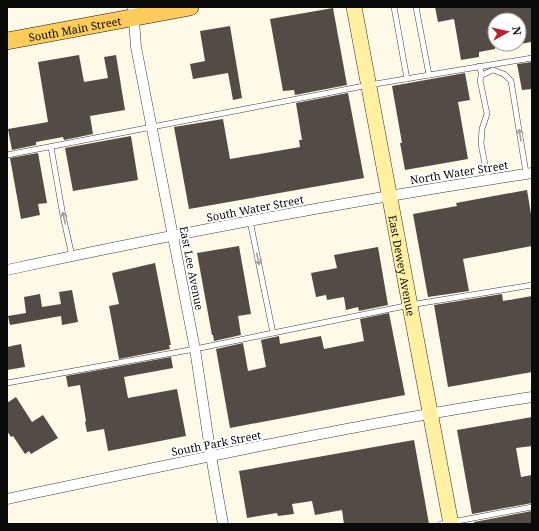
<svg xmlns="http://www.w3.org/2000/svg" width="539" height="531" font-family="'Noto Serif',serif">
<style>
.building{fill:#534b46}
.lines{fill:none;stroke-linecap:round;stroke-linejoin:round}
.lane-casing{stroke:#3d3d3d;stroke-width:6}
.street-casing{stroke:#3d3d3d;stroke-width:11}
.secondary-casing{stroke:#2c2c2c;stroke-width:16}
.primary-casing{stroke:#1b1b1b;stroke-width:18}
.lane{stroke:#fff;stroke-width:5}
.street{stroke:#fff;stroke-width:10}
.secondary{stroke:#fff0a2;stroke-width:15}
.primary{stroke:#fccc5b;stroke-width:17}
.oneway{stroke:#9d9d9d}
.labels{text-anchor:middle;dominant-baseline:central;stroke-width:4;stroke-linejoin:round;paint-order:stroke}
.street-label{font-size:11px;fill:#0a0a0a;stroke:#fff}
</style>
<rect width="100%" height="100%" fill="#fff9e7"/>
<g class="building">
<polygon points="435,7 532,7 532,42 519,44 519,20 495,20 495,49 479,52 479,57 461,60 454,19 438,22"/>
<polygon points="333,8 347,85 295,95 294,90 283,91 270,19"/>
<polygon points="230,26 242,98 233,100 228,73 193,79 190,64 205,61 200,31"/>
<polygon points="79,55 84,82 108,78 104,57 116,55 125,110 90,116 93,134 64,140 63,137 36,142 36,145 12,150 8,129 48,122 38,62"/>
<polygon points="532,62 532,89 522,90 517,64"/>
<polygon points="465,73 470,100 458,102 468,159 405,170 400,143 402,143 392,86"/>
<polygon points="348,93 364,178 189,209 174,127 223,119 230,159 300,147 299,140 302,140 296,103"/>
<polygon points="131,136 138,180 73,191 65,148"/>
<polygon points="38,153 47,203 38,204 40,215 21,219 10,158"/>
<polygon points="527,190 532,220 532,246 463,259 469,291 428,297 413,214 457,206 456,203"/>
<polygon points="239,246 251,314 238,316 241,335 214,341 213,335 212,335 197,253"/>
<polygon points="378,247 388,305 359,311 358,307 346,310 344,297 327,300 326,295 316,297 311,273 337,268 334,255"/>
<polygon points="155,263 171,345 169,345 170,349 119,359 109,306 119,304 112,273"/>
<polygon points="72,290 78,322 62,325 61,316 10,325 8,316 26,313 24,297 40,294 42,307 61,304 59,292"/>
<polygon points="502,294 503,301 532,296 532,372 448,387 434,305"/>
<polygon points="389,313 405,395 230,428 216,349 243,343 248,371 266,367 261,340 279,336 280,344 321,336 324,349 364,341 360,319"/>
<polygon points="21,344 25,367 7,370 7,347"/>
<polygon points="171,357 173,368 124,377 128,398 177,389 186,436 108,451 104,429 87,432 85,422 86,421 80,385 68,387 66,376"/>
<polygon points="16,397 32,422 43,415 58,438 31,454 29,451 25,454 13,436 11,437 7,431 7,403"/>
<polygon points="532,417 532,446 516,448 521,477 532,475 532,503 472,514 457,430"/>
<polygon points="414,440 429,524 344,524 342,510 315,515 312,501 292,504 294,514 278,516 277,513 247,518 239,471"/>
<polygon points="532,511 532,524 474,524 474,522"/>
</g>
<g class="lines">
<g class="lane-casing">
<g id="lane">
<polyline points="394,7 407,79"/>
<polyline points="416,7 429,75"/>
<polyline points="479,66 482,75 480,80 487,114 482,129 481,144 488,180"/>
<polyline points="482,75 493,70 504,74 511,81 526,173"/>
<polyline points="51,147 63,216 72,256"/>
<polyline points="7,155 369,85 532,58"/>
<polyline points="250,221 273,333"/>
<polyline points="7,383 195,349 410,305 532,285"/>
<polyline points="441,524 532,507"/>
</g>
</g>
<g class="street-casing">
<g id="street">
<polyline points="133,7 136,47 195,349 211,456 223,524"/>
<path d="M7 270C181 232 356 200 532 173"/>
<path d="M7 499C181 462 356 424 532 397"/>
</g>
</g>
<g class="secondary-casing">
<g id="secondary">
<path id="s1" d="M354 7 451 524"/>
</g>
</g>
<g class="primary-casing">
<g id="primary">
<path id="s2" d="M7 41 190 7"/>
</g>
</g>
<use href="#lane" class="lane"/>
<use href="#street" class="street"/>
<use href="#secondary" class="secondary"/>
<use href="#primary" class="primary"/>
</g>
<defs><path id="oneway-shaft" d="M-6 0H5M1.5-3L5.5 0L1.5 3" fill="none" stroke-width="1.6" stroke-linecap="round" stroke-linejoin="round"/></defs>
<g class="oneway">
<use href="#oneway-shaft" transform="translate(520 135) rotate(-99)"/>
<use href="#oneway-shaft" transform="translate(64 218) rotate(-103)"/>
<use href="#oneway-shaft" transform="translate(258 259) rotate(78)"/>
</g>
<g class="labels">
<g class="street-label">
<text stroke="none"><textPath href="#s2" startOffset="69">South Main Street</textPath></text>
<text transform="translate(459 172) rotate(-9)">North Water Street</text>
<text transform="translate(255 208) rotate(-11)">South Water Street</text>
<text stroke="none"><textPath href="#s1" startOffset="263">East Dewey Avenue</textPath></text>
<text transform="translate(192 268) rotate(79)">East Lee Avenue</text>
<text transform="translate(216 443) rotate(-11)">South Park Street</text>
</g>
</g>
<rect width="539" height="531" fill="none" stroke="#0a0a0a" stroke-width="16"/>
<g transform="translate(507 32) rotate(82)"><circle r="19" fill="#ffffff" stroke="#9d9d9d"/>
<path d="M0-3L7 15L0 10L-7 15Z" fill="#bc2131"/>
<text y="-6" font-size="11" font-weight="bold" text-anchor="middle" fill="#0a0a0a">N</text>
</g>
</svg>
